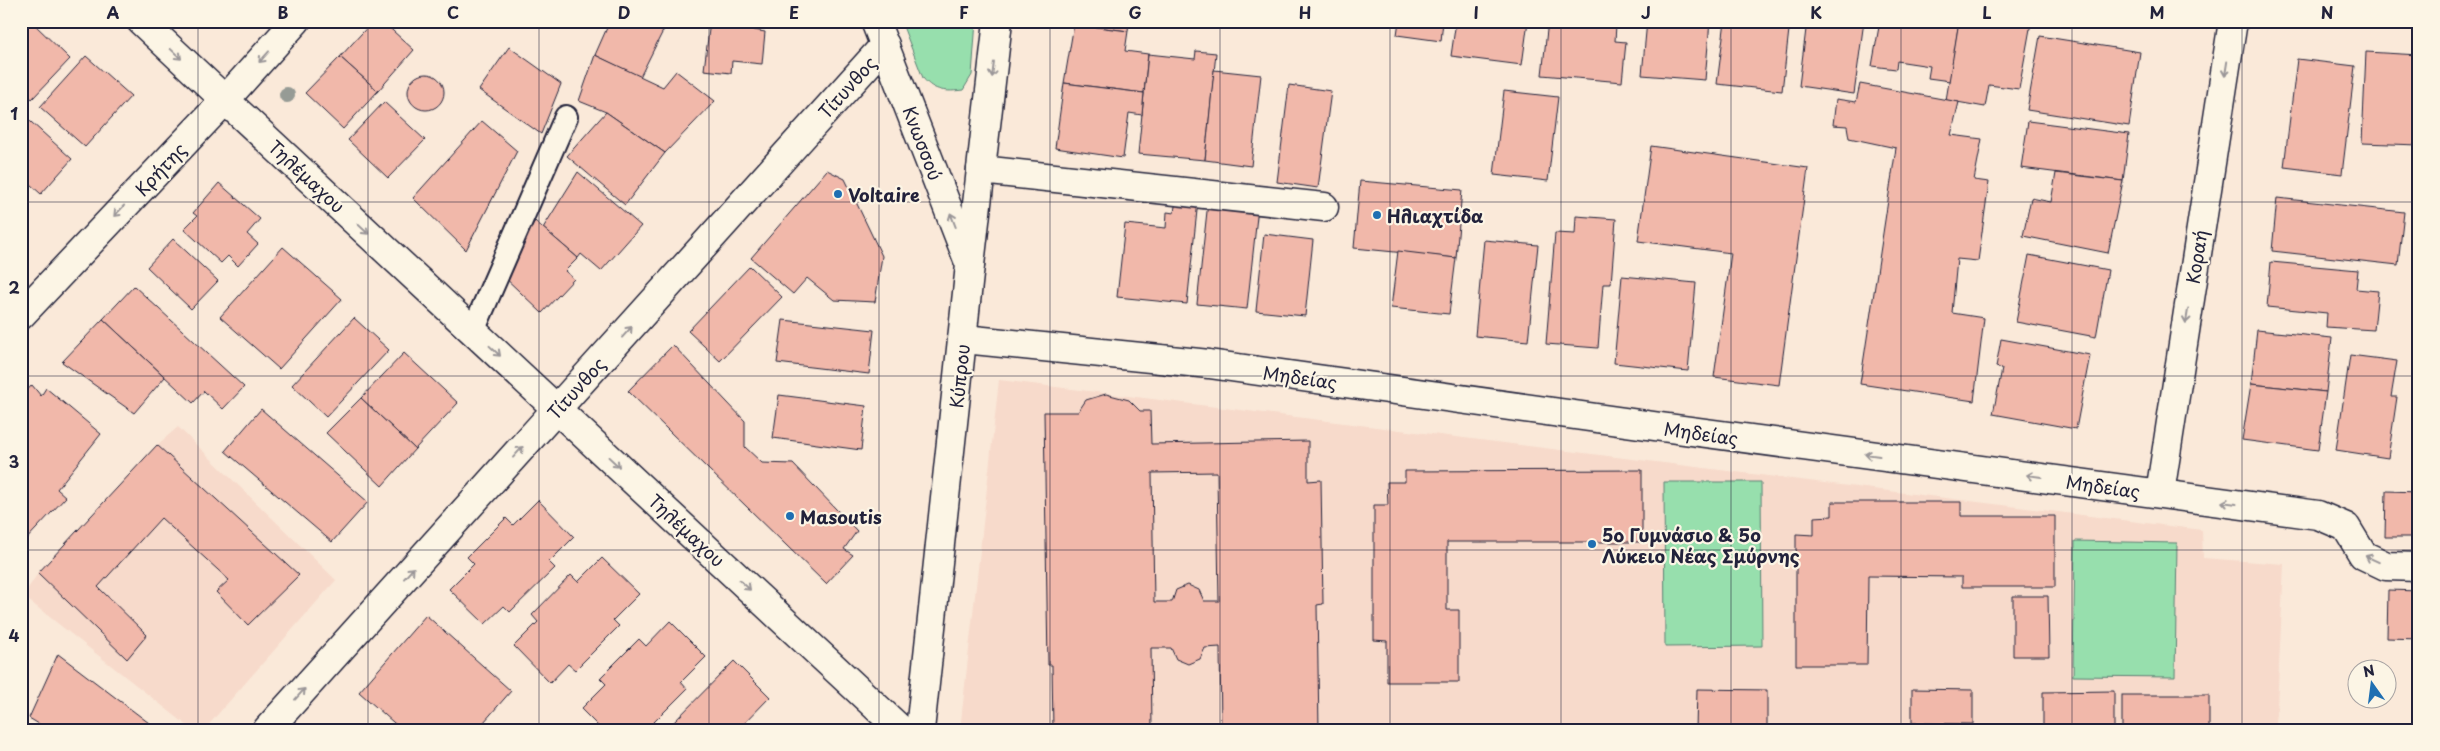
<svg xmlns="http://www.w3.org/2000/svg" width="2440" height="751" font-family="'Playpen Sans',sans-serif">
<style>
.built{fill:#f7dacb}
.green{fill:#97dfad;stroke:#5c8074}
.building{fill:#f1b8aa;stroke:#22223b;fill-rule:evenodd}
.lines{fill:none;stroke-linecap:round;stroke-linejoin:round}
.lane-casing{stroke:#22223b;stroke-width:26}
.street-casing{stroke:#22223b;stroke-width:31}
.secondary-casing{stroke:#22223b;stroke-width:31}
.lane{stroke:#fcf5e5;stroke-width:22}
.street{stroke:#fcf5e5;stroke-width:28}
.secondary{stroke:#fcf5e5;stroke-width:28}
.tree{fill:#969b95}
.oneway{stroke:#9a9698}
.grid{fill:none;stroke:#22223b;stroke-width:1;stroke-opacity:0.55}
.poi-dot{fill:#1f6fb2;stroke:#fcf5e5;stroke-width:2}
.labels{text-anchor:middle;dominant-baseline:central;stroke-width:4.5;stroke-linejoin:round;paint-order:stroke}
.street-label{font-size:18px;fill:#22223b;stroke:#fcf5e5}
.poi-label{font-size:18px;font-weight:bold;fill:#22223b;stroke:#fcf5e5;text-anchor:start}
.neatline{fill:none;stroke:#22223b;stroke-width:2}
.grid-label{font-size:16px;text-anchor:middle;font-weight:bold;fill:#22223b}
</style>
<rect width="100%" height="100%" fill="#fae9d9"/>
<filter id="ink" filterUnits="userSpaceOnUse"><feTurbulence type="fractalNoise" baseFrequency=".02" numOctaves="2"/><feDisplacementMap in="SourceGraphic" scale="10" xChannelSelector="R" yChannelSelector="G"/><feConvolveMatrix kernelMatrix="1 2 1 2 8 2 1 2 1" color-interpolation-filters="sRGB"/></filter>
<g filter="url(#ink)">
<g class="built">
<polygon points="999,380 2202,530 2203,558 2284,564 2276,727 2358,727 2358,730 960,730"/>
<polygon points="178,427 336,580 204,730 193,730 23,596 38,573 157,445"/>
</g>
<g class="green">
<path d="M901 21H976L972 75 963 90C947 92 934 92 923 78Z"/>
<polygon points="1664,482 1761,482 1762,646 1665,647"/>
<polygon points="2075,541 2177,543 2175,677 2073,676"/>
</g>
<g class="building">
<polygon points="27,21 31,21 70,59 32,99 21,89 21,27"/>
<polygon points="373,21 382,21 414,50 378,91 340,57"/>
<polygon points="577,21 590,21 587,27"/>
<polygon points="610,21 667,23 640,77 595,55"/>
<polygon points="710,21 756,21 754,30 765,32 762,64 732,61 731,73 704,70"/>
<polygon points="1074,21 1129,21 1128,31 1074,24"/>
<polygon points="1205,21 1242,21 1241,26"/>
<polygon points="1399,21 1443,21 1441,41 1397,35"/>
<polygon points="1456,21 1528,21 1522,65 1451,56"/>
<polygon points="1548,21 1598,21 1616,25 1615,41 1626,42 1622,82 1542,75"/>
<polygon points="1647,21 1710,21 1705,80 1642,75"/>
<polygon points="1725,21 1790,21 1782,91 1717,84"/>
<polygon points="1807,21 1864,21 1854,94 1799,86"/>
<polygon points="1880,21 1959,21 1950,81 1928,78 1930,66 1897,61 1896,69 1872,66"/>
<polygon points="1959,21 2031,23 2019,89 1989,85 1985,107 1946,100"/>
<polygon points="1074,24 1128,31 1125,51 1148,54 1144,93 1064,83"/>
<polygon points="2040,36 2140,52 2129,126 2027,110"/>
<polygon points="509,47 561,84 541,134 479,90"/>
<polygon points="1196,51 1216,53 1205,160 1138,154 1148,54 1195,59"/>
<polygon points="2366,52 2419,55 2419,145 2362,143"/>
<polygon points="595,55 663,87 676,71 715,101 665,153 606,112 579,101"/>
<polygon points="86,56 131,96 85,147 40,107"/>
<polygon points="340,57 378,91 343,129 305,93"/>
<polygon points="2297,59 2355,66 2342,174 2284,167"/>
<polygon points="1214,70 1261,75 1251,166 1205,160"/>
<circle cx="426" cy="92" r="18"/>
<polygon points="1064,83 1144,93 1142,115 1129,113 1123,158 1055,148"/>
<polygon points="1860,84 1959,102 1951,135 1982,139 1974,180 1989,182 1978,261 1957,259 1952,313 1984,318 1974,401 1860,384 1896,148 1849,138 1847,126 1833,125 1836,99 1856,102"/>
<polygon points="1289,85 1331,91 1318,188 1277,182"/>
<polygon points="1504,91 1558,97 1548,181 1494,175"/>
<polygon points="384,102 425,140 388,178 348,140"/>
<polygon points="606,112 665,153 625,205 567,156"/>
<polygon points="21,113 72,159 41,194 21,176"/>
<polygon points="482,121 517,151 466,250 413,198"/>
<polygon points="2028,121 2129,134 2123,181 2021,168"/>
<polygon points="1651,146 1808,168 1779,385 1714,377 1731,253 1638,241"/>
<polygon points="827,170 845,179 882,256 875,302 834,300 807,278 793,294 751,258"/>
<polygon points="578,172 641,226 601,271 581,254 578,258 543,228"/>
<polygon points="2056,173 2123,181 2108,253 2023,236 2031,198 2051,202"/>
<polygon points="1360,181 1462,190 1456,258 1354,248"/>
<polygon points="219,183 260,219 247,234 258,244 238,266 228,256 221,263 184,229 197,216 193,213"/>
<polygon points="2277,198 2404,212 2398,265 2272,251"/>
<polygon points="1176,199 1198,201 1187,304 1117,297 1125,224 1166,228 1167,212 1174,213"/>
<polygon points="21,202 27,207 21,212"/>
<polygon points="1208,202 1258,207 1247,309 1197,304"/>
<polygon points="1576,216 1616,219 1611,284 1603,284 1598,348 1546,344 1555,233 1575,234"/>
<polygon points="535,221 578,258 565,271 574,279 542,313 500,273"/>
<polygon points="1264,234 1313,240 1305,316 1256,311"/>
<polygon points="173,239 218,281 191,309 147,267"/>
<polygon points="1484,240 1538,245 1528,341 1475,336"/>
<polygon points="283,247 342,299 279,369 220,317"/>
<polygon points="1398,251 1456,258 1449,314 1391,308"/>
<polygon points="2029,255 2108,270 2096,337 2016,322"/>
<polygon points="2271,262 2358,270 2356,289 2378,291 2374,330 2326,327 2327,313 2267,307"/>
<polygon points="750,266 782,297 720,361 688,331"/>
<polygon points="1622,276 1696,283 1688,371 1614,363"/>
<polygon points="134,286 244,387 223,409 204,391 193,403 103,319"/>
<polygon points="354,318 389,350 326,417 292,385"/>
<polygon points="103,319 165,377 134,413 62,362"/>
<polygon points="783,320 874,330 869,374 777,363"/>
<polygon points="2257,330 2332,338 2326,392 2251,384"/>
<polygon points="2001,339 2090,355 2076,429 1993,414 2002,369 1996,367"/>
<polygon points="673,345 745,421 745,447 762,463 793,464 857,531 844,549 853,555 826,584 628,391"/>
<polygon points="404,353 458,403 415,449 361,398"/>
<polygon points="2350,355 2397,361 2391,397 2397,397 2388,458 2336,450"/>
<polygon points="2251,384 2326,392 2318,450 2242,440"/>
<polygon points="32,385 41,396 46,388 101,434 57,489 66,497 22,544 21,397"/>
<path d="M1106 394 1129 400 1140 411H1150L1151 444 1308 441V481L1321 480 1323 604 1317 605 1319 730H1221L1220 647 1205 648 1200 659 1188 664 1176 659 1171 648H1151L1152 730H1053L1052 665H1048L1044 412H1078L1086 400ZM1217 472 1219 601H1204L1199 590 1188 585 1176 590 1172 602H1154L1152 473Z"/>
<polygon points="779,395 866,406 861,450 773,438"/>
<polygon points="361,398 415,449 382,486 326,433"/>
<polygon points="261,409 368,502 332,542 225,451"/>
<polygon points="157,445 299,575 248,625 216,592 229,580 161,518 98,587 147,635 127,659 38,573"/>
<polygon points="1642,470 1642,542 1447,542 1447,610 1459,610 1459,682 1387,682 1387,641 1374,640 1374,505 1388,505 1387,482 1405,482 1405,471"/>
<polygon points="2386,491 2419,492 2419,537 2385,537"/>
<polygon points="538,500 574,537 549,562 555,568 510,612 504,606 485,624 449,589 474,564 467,557 506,518 513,525"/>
<polygon points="1832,502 1961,502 1961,516 2055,516 2055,587 1962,587 1962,577 1868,576 1867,665 1796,665 1796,534 1814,535 1814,517 1832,516"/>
<polygon points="602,558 639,594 613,620 619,626 575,670 568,664 550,683 514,646 538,622 532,615 571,575 578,582"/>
<polygon points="2388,590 2419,591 2419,639 2387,638"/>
<polygon points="2013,596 2048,596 2049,656 2013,656"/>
<polygon points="426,615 511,691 477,730 402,730 359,692"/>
<polygon points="670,621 706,657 681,682 687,689 646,730 639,730 636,727 633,730 602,730 581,709 606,684 600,678 639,639 646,646"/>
<polygon points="21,628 26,630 21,639"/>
<polygon points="58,654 153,726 150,730 49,730 29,718"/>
<polygon points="734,661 770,697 738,730 668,728"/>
<polygon points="1697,689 1767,690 1767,730 1696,730"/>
<polygon points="1912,689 1973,690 1973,724 1912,723"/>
<polygon points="2114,691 2114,730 2043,730 2043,692"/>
<rect x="2122" y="695" width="87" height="35"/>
</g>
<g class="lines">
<g class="lane-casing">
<polyline id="lane" points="473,331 566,117"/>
</g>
<g class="street-casing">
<g id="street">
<polyline points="296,21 225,100 901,730"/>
<polyline points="981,170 1324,207"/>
<polyline points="970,265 998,21"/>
<polyline points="964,339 1209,364 1661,427 2318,515 2346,527 2363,555 2386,566 2419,567"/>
<polyline points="2160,493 2233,21"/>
<polyline points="267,730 885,45"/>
</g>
</g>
<g class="secondary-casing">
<g id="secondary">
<polyline points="875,21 970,265 920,730"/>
<polyline points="21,315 225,100 141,21"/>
</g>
</g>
<use href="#lane" class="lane"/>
<use href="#street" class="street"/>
<use href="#secondary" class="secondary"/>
</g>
<circle class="tree" cx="287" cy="95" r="8"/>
<defs><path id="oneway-shaft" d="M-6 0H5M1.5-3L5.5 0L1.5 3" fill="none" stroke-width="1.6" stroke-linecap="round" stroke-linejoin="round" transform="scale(1.25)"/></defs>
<g class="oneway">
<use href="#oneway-shaft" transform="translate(176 54) rotate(43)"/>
<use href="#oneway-shaft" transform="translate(264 57) rotate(132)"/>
<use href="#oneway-shaft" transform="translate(2226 69) rotate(99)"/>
<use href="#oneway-shaft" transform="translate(993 70) rotate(97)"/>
<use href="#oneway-shaft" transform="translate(119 211) rotate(133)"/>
<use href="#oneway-shaft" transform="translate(953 220) rotate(-111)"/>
<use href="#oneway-shaft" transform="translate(363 229) rotate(43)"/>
<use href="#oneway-shaft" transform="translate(2187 316) rotate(99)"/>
<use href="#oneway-shaft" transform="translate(627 332) rotate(-48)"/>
<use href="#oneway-shaft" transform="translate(495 351) rotate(43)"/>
<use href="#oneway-shaft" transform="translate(518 452) rotate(-48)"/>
<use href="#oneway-shaft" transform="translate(1872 455) rotate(-172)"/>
<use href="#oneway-shaft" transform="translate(614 462) rotate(43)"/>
<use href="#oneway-shaft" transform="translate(2034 476) rotate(-172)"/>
<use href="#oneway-shaft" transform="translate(2229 503) rotate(-172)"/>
<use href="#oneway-shaft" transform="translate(2372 559) rotate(-155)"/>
<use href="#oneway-shaft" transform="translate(409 573) rotate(-48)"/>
<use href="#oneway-shaft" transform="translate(745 585) rotate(43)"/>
<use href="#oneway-shaft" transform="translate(300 694) rotate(-48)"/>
</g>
</g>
<path class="grid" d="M198 21V730M368 21V730M539 21V730M709 21V730M879 21V730M1050 21V730M1220 21V730M1390 21V730M1561 21V730M1731 21V730M1901 21V730M2072 21V730M2242 21V730M21 202H2419M21 376H2419M21 550H2419"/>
<g class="poi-dot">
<circle cx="838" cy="194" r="5"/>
<circle cx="1377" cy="215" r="5"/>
<circle cx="790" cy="516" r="5"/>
<circle cx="1592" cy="544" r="5"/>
</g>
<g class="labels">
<g class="street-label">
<text transform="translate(847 87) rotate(-48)">Τίτυνθος</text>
<text transform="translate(923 143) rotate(69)">Κνωσσού</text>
<text transform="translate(160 169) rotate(-47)">Κρήτης</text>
<text transform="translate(307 176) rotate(43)">Τηλέμαχου</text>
<text transform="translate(2196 257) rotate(-81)">Κοραή</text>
<text transform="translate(959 376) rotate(-84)">Κύπρου</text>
<text transform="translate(1300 377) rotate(8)">Μηδείας</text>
<text transform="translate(576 388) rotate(-48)">Τίτυνθος</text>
<text transform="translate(1701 433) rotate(8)">Μηδείας</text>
<text transform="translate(2103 486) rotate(8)">Μηδείας</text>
<text transform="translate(687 530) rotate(43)">Τηλέμαχου</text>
</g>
<g class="poi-label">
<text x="848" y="194">Voltaire</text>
<text x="1387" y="215">Ηλιαχτίδα</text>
<text x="800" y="516">Masoutis</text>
<text x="1602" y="534">5ο Γυμνάσιο &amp; 5ο<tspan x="1602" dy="21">Λύκειο Νέας Σμύρνης</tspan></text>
</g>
</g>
<rect width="2440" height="751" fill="none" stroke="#fcf5e5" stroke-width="55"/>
<g transform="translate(2372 684) rotate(346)"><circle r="24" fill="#fcf5e5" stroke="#a5a1a1"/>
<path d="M0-4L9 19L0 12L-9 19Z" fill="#1f6fb2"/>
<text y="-8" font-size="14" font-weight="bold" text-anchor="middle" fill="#22223b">N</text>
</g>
<rect x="28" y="28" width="2384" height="696" class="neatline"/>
<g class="grid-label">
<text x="113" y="19">A</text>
<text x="283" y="19">B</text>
<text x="453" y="19">C</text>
<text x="624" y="19">D</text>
<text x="794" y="19">E</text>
<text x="964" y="19">F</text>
<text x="1135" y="19">G</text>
<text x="1305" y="19">H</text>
<text x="1476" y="19">I</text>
<text x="1646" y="19">J</text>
<text x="1816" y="19">K</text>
<text x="1987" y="19">L</text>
<text x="2157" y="19">M</text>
<text x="2327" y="19">N</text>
<text x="14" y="120">1</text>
<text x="14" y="294">2</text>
<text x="14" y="468">3</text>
<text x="14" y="642">4</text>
</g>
</svg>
